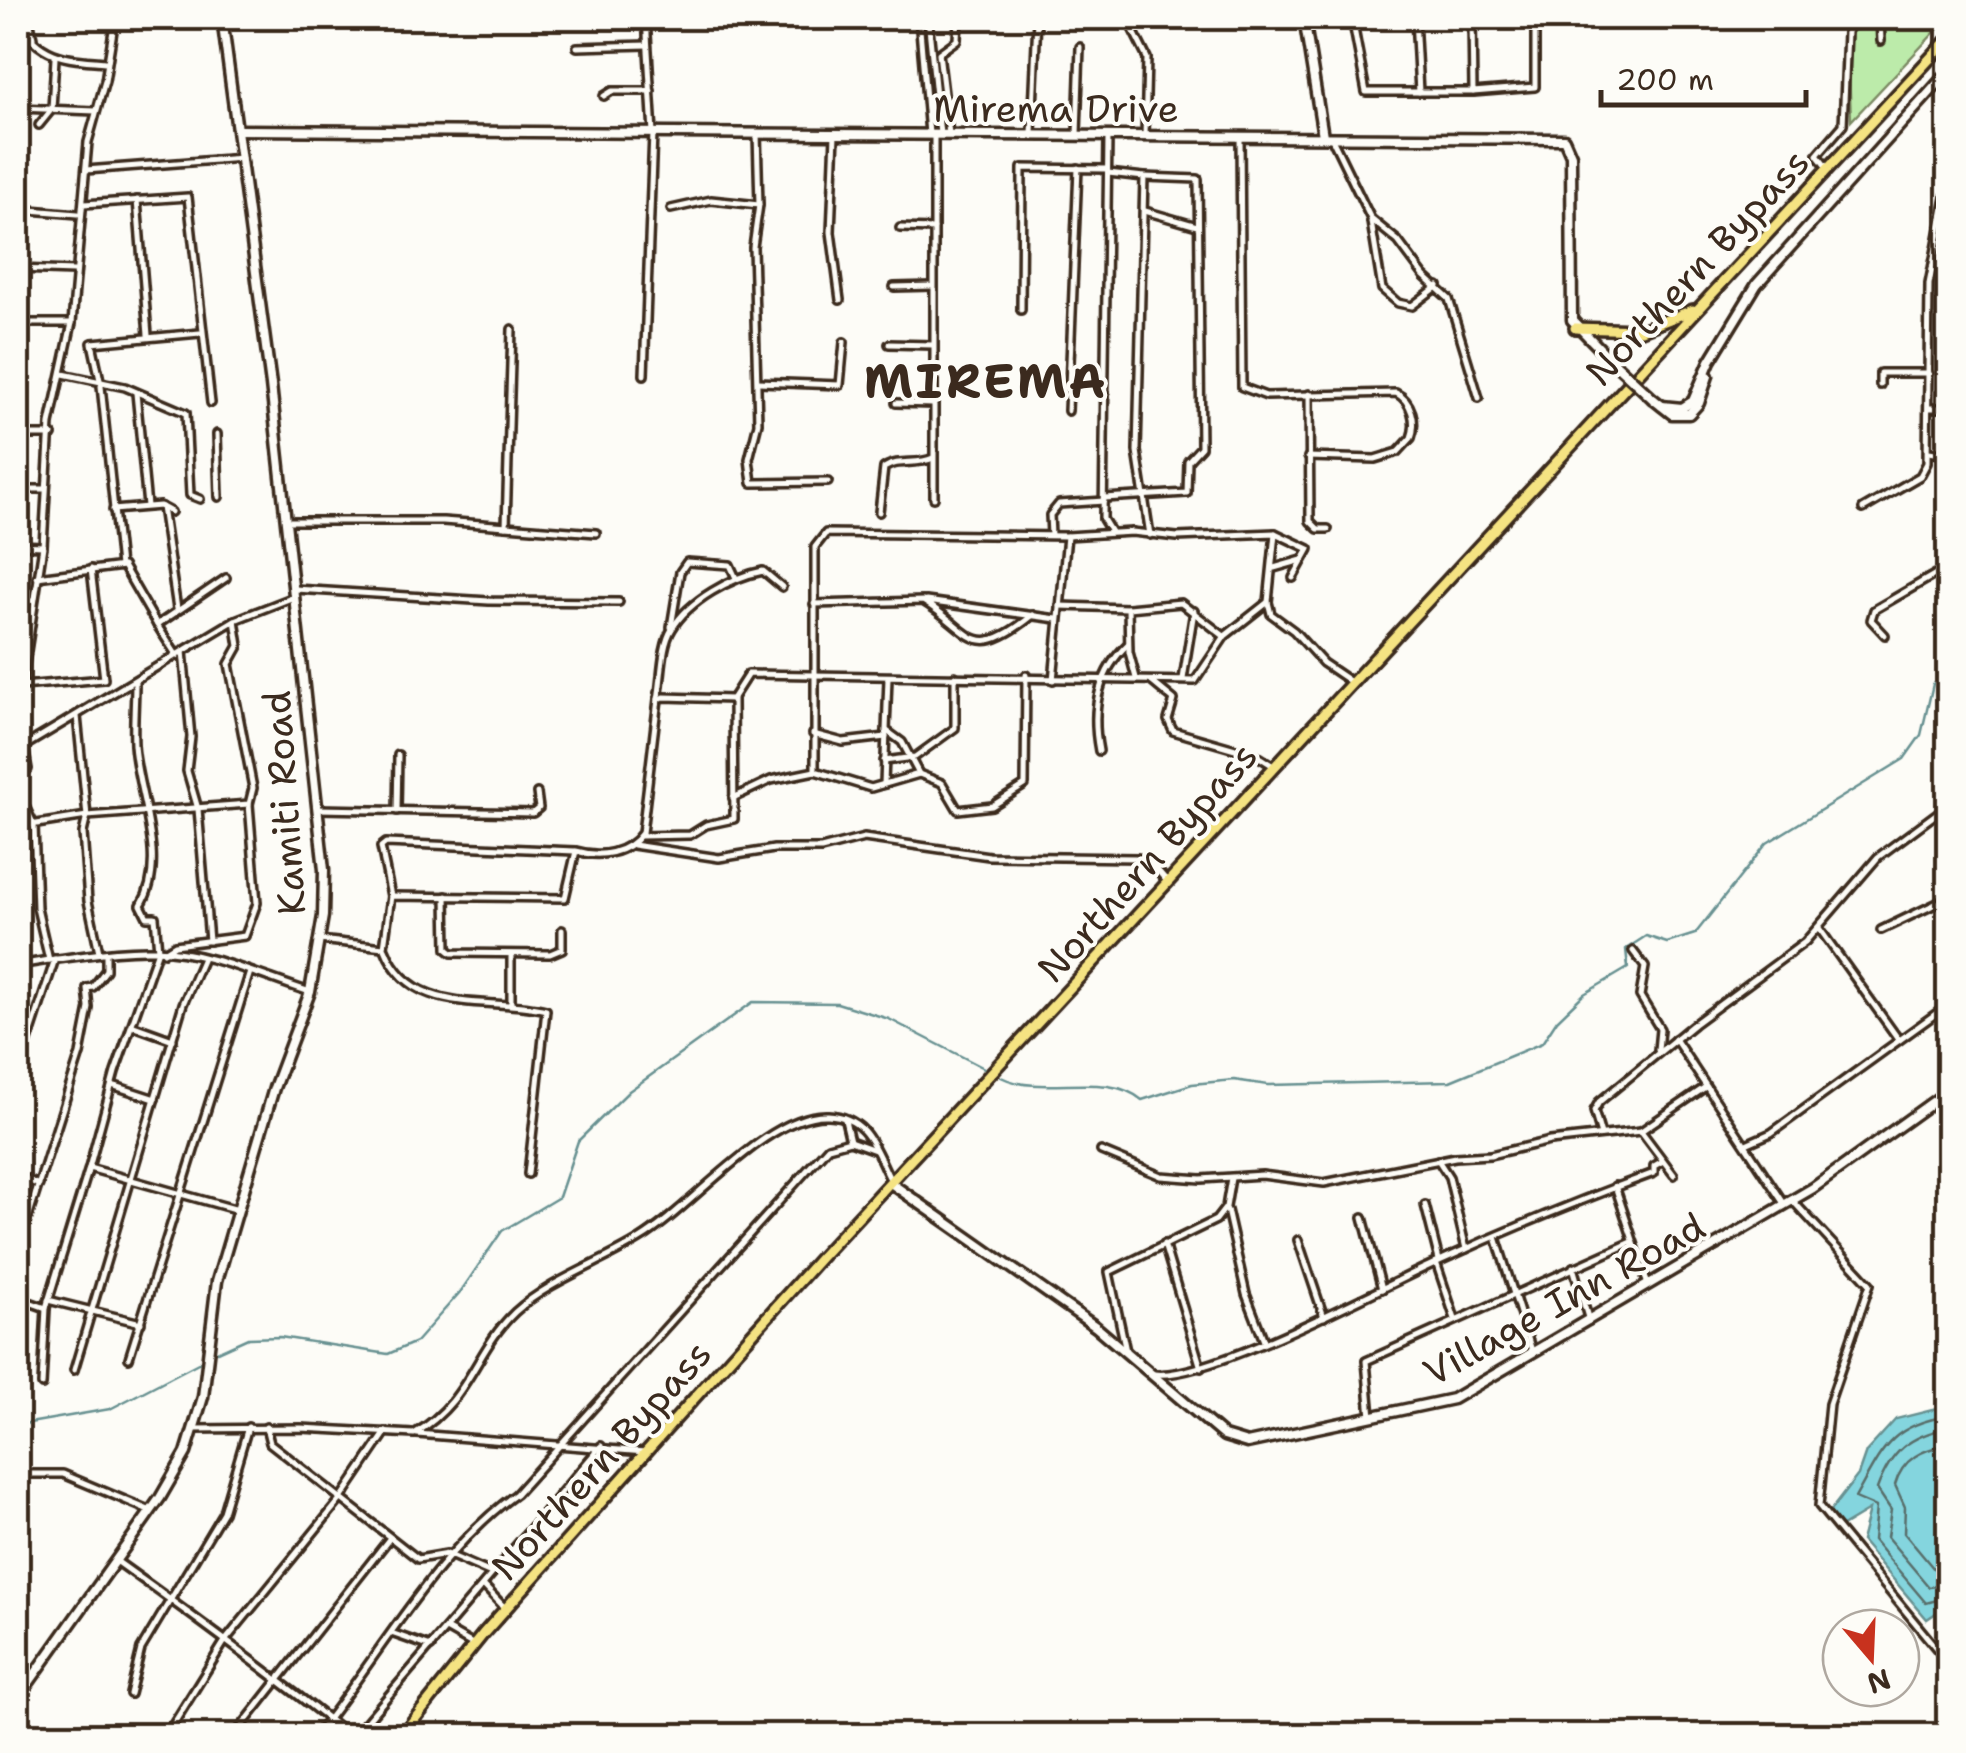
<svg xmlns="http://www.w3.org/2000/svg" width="1966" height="1753" font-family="'Shantell Sans',sans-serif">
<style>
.green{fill:#bcebaa;stroke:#7c8a64;stroke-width:2.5}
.water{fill:#84d5de;stroke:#679191;stroke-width:2.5}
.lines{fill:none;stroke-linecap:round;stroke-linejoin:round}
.shore{stroke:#586e6b;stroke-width:2.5}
.stream{stroke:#679191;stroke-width:2.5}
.street-casing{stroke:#3b2a1e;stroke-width:12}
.secondary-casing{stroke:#3b2a1e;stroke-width:15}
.primary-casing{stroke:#3b2a1e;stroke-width:16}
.street{stroke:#fdfcf7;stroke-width:5}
.secondary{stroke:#fdfcf7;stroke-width:8}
.primary{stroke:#f5e382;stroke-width:9}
.secondary-bridge-casing{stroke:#3b2a1e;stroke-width:15;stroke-linecap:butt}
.secondary-bridge{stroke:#fdfcf7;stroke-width:8}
.labels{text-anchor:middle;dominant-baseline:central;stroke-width:8;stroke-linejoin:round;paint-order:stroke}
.street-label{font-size:38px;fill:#3b2a1e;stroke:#fdfcf7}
.district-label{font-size:48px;font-weight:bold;letter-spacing:2.5px;fill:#3b2a1e;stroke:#fdfcf7}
</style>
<rect width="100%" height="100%" fill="#fdfcf7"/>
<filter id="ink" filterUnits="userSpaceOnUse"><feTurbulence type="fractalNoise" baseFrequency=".01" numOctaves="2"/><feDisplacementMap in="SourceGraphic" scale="20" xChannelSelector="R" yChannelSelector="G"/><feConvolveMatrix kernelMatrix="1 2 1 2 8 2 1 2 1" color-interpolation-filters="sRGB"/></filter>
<g filter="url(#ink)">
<polygon class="green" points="1847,18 1948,18 1851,121"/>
<polygon class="water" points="1948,1406 1948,1605 1927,1619 1861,1541 1869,1510 1837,1529 1827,1515 1858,1475 1866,1452 1896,1419"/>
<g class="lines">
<g class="shore">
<path d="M1948 1416C1889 1425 1881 1452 1855 1498L1876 1507 1873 1540 1926 1603 1948 1597"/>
<path d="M1948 1428C1909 1436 1891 1451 1877 1489L1891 1510 1887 1537 1929 1587 1948 1585"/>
<path d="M1948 1444C1923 1450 1903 1457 1895 1485L1905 1507 1904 1533 1934 1569 1948 1570"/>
</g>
<g class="stream">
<path d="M1001 1077C1044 1098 1104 1069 1142 1100L1192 1084 1234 1080 1268 1085 1450 1081 1542 1043 1557 1020 1584 994 1628 968 1626 949 1646 936 1667 943 1695 934 1767 843 1904 759 1921 735 1933 684 1948 674"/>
<polyline points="217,1352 248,1338 280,1337 388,1354 416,1342 461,1291 502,1231 559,1197 578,1141 629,1091 753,1002 837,1003 889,1019 988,1070"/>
<polyline points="18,1425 110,1409 204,1360"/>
</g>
<g class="street-casing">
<g id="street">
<polyline points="29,18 33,38"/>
<polyline points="919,18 929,134"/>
<polyline points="928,18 940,134"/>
<polyline points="1127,18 1147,58 1145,136"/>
<polyline points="1352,18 1366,92 1473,92"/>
<polyline points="1415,18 1419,92"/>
<polyline points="1472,18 1473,92 1535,87 1535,18"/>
<polyline points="1880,18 1881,41"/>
<path d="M18 21C39 58 66 59 106 62"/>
<polyline points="577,47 647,45"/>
<polyline points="604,96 612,91 651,91"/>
<polyline points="18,108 96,111"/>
<polyline points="39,125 52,109 55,58"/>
<polyline points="757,133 759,205 753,247 758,423 749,459 752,483 828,482"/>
<polyline points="1032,133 1037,18"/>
<polyline points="835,134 831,232 840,300"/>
<polyline points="949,134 939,53 957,40 958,18"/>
<polyline points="1077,134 1080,47"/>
<path d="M1240 136 1242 387 1266 396 1396 393C1412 401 1417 422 1411 438L1398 452 1375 459 1308 457"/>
<polyline points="1108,137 1103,519 1111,532"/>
<polyline points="1332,139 1371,219 1398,241 1424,276 1449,299 1479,398"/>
<polyline points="1828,169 1817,155 1843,125 1847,32 1850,26 1877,18"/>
<polyline points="86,170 242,158"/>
<polyline points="1108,173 1144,177 1137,451 1150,535"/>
<polyline points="137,200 148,335"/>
<polyline points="84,204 188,197 211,403"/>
<polyline points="18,209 78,214"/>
<polyline points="671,209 711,200 759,205"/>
<polyline points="1145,211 1197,226"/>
<polyline points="1371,222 1382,289 1398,303 1412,306 1438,286"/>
<polyline points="900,228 934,229"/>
<polyline points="18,269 74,271"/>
<polyline points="894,287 933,286"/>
<polyline points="1021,310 1022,168 1107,169"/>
<polyline points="18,323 72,323"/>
<polyline points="889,344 933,345"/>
<polyline points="63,374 125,387 186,413 190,495 200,499"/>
<polyline points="644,375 653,133 646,18"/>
<polyline points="100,380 92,343 200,333"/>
<polyline points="758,382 840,385 844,342"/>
<polyline points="1880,385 1880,373 1929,373"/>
<polyline points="101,386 120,566"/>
<polyline points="136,393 147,506"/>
<polyline points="1309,394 1310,521 1318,529 1328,529"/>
<polyline points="896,403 933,404"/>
<polyline points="1929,408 1948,408"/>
<polyline points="1068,411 1078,168"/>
<polyline points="217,434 219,497"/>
<polyline points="18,435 52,435"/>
<polyline points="1929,452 1948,455"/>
<polyline points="18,489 44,489"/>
<polyline points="934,498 934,135"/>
<polyline points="1104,498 1187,493 1188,461 1201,447 1198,179 1144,177"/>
<polyline points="162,507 177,609"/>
<polyline points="1863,509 1920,476 1927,463 1929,284 1948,187"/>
<polyline points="113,510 160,506 171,512"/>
<path d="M879 512 884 468C899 458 917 466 933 458"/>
<polyline points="287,521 443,521 596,533"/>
<polyline points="506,526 512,329"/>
<polyline points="1275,533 1309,549 1293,578"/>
<polyline points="1051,535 1050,515 1059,504 1104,501"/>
<polyline points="18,545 43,546"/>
<polyline points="1274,568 1302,560"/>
<polyline points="37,577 123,566 157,625"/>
<polyline points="295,589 489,601 619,602"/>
<polyline points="18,600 34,600"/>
<polyline points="926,601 1057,619"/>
<path d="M814 604 923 601C973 631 971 665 1033 615"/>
<polyline points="1060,606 1128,608 1129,652 1136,678"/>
<polyline points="1128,608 1181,603 1224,636"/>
<polyline points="671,627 680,572 687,562 730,565 736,578"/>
<polyline points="1885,635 1871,620 1874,610 1948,567"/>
<polyline points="183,651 191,737 187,771 198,809 209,941"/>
<polyline points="177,656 157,625 226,578"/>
<polyline points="1183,679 1194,611"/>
<polyline points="1053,680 1067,536"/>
<polyline points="1151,681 1174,700 1168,720 1173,731 1256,755 1275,767"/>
<path d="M135 682C135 703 133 724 134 745 137 793 169 861 141 905L147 917H155L158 950 115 1072 89 1168 238 1210"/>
<polyline points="22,686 104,679 91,569"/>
<path d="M658 699C662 680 661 646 672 629 689 600 732 577 763 571L782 587"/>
<polyline points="18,710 43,546 50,424 72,323 88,142 105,81 115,18"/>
<polyline points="77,716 87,816 83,833 88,901 99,952"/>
<polyline points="887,731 902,742 919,774"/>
<polyline points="813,734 843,742 886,737"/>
<path d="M24 746 28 769 21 774 22 800 34 825 37 908 49 960C85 956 116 949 154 950 207 951 260 976 310 992"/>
<polyline points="18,750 235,620 294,597"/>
<path d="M1099 751C1091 710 1098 672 1128 644"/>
<polyline points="884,761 915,757 955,728 955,676"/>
<polyline points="815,771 815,547 826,533 1067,536 1132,532 1177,537 1275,533 1268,602 1271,614 1294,631 1323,663 1351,682"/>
<polyline points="884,784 888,678"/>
<polyline points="733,798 771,780 815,771 871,788 919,774 942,783 958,810 992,806 1025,785 1026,675"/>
<polyline points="318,809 533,813 539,808 537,793"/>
<polyline points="397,811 398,755"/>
<polyline points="18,827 87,816 249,804 253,788 229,664 239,646 235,620"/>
<polyline points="640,836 690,835 706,825 734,819 733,698"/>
<polyline points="633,845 719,858 774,849 821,849 864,838 989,856 1138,858 1153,865 1166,880"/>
<polyline points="391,896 381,847 386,843 575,851"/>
<polyline points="446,896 447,949 452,953 550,954 562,949 562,930"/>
<polyline points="1819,928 1899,1040"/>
<polyline points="1881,930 1948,898"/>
<path d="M319 940 384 947 391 896 565 898 576 851C600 858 627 854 642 833L658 699 664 697 732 699 748 674 1195 681 1225 636 1268 602"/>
<path d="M385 949C412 1018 489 996 546 1010L528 1174"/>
<polyline points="1633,951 1645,967 1640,996 1660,1029 1658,1050"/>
<polyline points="164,952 175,945 245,936 257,903 249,804"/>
<polyline points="18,965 55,959 18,1072"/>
<polyline points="511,1004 511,957"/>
<polyline points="134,1026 173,1040"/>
<polyline points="1675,1039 1785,1205"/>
<polyline points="115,1086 155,1099"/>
<polyline points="845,1120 850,1141"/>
<polyline points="1641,1131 1674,1175"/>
<polyline points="1601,1135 1594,1111 1599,1102 1694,1024 1805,942 1878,857 1948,805"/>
<polyline points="1746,1144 1771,1133 1948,1005"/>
<polyline points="1101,1151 1161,1176 1201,1179 1262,1175 1324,1183 1455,1157 1490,1155 1550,1141 1641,1131 1704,1088"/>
<polyline points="1438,1160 1449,1177 1466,1249"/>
<polyline points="18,1176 39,1185"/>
<polyline points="1615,1186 1648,1285"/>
<polyline points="1792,1200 1870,1284 1829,1404 1819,1506 1941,1654 1948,1655"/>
<polyline points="1425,1205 1439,1260"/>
<polyline points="1227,1210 1246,1294 1264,1341"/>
<polyline points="1363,1217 1382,1289"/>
<polyline points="1496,1237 1532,1351"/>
<polyline points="1298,1240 1324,1317"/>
<polyline points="1164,1244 1201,1368"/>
<polyline points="18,1249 80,1054 89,1008 87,988 93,987 106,970 106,954"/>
<polyline points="1436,1262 1455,1319"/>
<polyline points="1573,1267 1589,1321"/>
<polyline points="18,1298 46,1308"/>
<polyline points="48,1300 141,1323"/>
<polyline points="1126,1351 1109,1272 1216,1220 1226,1207 1231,1178"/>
<polyline points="129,1358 250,972"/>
<polyline points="74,1370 183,1004 203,958"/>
<path d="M1154 1374C1206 1381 1380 1288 1435 1263 1507 1230 1580 1200 1654 1173V1166L1663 1161"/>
<polyline points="42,1385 46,1308 89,1168"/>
<polyline points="1371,1417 1366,1361 1632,1242"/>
<polyline points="266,1427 270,1443 418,1559 447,1554 491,1573"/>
<path d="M194 1429 301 1428 414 1434C471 1400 474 1351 515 1312 550 1280 600 1264 640 1239 692 1208 768 1112 828 1115 869 1117 875 1151 891 1181"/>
<polyline points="417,1434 645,1452"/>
<polyline points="18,1474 63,1474 151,1511"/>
<path d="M115 1560C195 1617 274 1676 350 1736"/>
<polyline points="483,1585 504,1607"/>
<polyline points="446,1629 474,1645"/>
<polyline points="394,1634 431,1647"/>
<polyline points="130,1694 141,1649 223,1512 248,1427"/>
<polyline points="166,1736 225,1641 340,1500 386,1432"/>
<polyline points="234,1736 389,1539"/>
<path d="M315 1736C379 1657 434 1553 516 1494L828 1147 850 1141 875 1150"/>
<polyline points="354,1736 601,1446"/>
</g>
</g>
<g class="secondary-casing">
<g id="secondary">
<polyline points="1304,18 1323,136"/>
<polyline points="239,130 1564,139 1571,155 1572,320 1612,361"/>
<polyline points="1653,399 1672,414 1689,414 1699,403 1708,376"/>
<polyline points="1662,406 1682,408 1693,401 1710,361 1757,284 1948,72"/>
<polyline points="892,1184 1096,1327 1224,1436 1247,1443 1453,1399 1813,1188 1948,1091"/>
<polyline points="18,1698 160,1498 186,1453 203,1397 217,1281 274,1088 310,992 323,916 324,870 271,385 222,18"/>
</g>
</g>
<g class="primary-casing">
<g id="primary">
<polyline points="1575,328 1641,330 1693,310"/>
<polyline points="401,1736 483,1634 819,1259 1948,39"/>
</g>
</g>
<use href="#street" class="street"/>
<use href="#secondary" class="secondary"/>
<use href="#primary" class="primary"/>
<g class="secondary-bridge-casing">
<polyline id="secondary-bridge" points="1612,361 1653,399"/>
</g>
<use href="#secondary-bridge" class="secondary-bridge"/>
</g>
</g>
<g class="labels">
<g class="street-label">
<text x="1056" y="108">Mirema Drive</text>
<text transform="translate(1697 267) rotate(-47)">Northern Bypass</text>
<text transform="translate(284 803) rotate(-94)">Kamiti Road</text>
<text transform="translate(1147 862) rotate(-48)">Northern Bypass</text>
<text transform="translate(1564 1299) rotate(-29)">Village Inn Road</text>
<text transform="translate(601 1460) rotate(-48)">Northern Bypass</text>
</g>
<g class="district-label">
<text x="986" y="381">MIREMA</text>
</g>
</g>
<rect width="1966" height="1753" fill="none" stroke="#fdfcf7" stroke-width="60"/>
<rect x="30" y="30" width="1906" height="1693" fill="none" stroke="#3b2a1e" stroke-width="4" filter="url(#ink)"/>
<g transform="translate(1871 1658) rotate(161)"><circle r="48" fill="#fdfcf7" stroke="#afa8a0" stroke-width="2.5"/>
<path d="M0-8L18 38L0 25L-18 38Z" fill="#c8321e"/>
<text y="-15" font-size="28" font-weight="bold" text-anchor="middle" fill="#3b2a1e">N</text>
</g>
<path d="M1601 90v15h205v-15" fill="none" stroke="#3b2a1e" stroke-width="5"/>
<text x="1616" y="90" font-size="30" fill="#3b2a1e" stroke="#fdfcf7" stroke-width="8" paint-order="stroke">200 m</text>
</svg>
